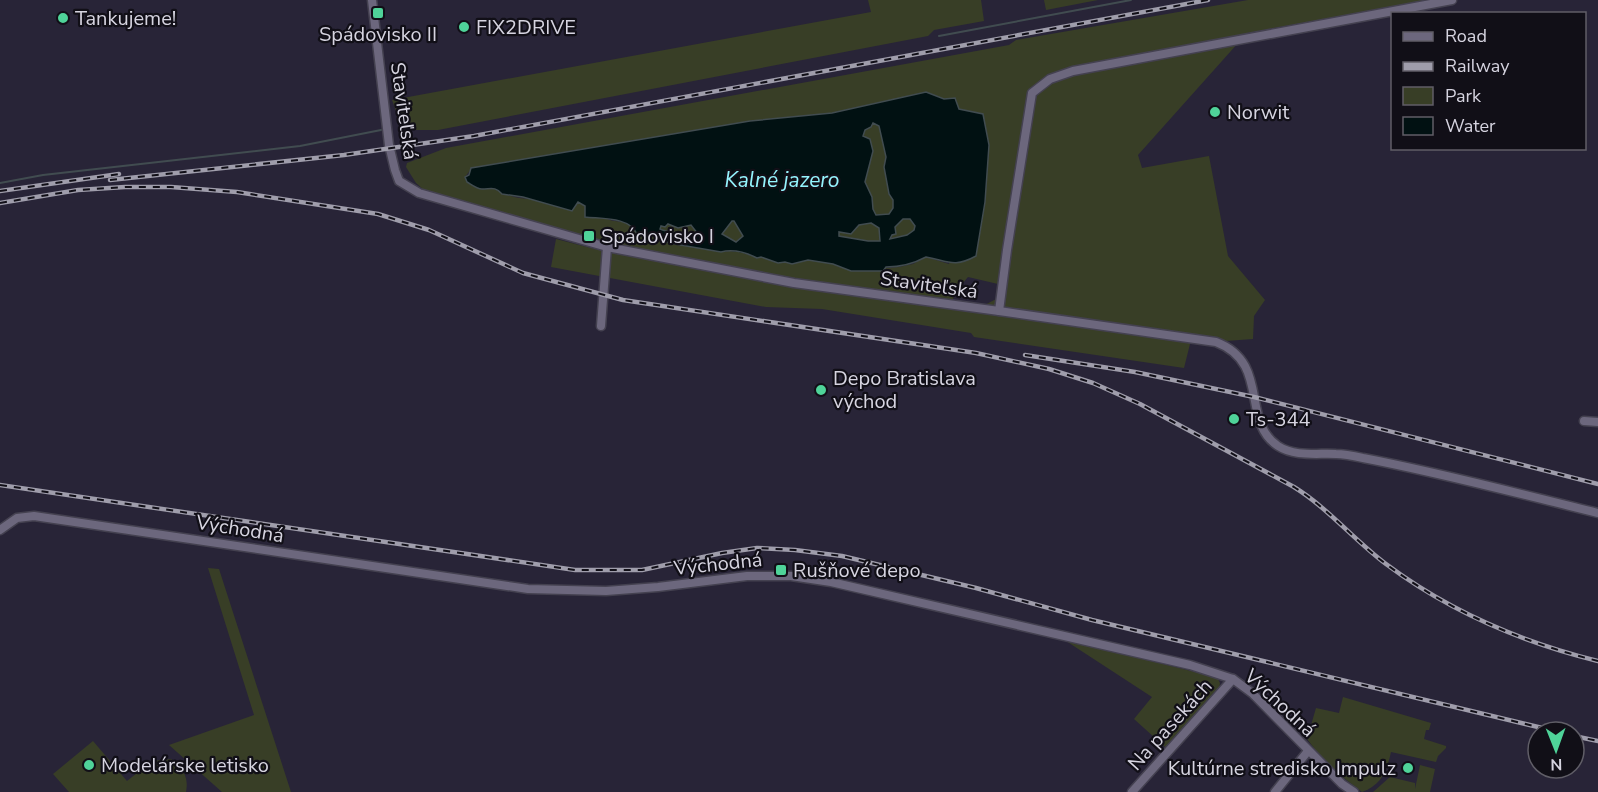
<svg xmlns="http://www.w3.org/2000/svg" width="1598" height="792" font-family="'Nunito Sans',sans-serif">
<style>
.green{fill:#383e26;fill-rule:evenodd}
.water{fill:#011112;stroke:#414c50;stroke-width:1.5;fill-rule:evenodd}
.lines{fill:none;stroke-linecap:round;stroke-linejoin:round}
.stream{stroke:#414c50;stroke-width:2}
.minor-casing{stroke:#444150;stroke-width:11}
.minor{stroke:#6c677d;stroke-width:8}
.rail-casing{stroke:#9f9dab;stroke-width:4.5}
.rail{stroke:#110f17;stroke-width:2;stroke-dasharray:7;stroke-linecap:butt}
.poi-dot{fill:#4fd399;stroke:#110f17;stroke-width:2}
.labels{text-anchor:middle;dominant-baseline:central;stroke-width:4.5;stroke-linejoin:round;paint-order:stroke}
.poi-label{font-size:20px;fill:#d6d4e0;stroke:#110f17;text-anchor:start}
.street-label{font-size:20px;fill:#d6d4e0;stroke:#110f17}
.water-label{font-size:21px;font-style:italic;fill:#95f4fe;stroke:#110f17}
</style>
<rect width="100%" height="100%" fill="#282437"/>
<g class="green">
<polygon points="868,0 981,0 984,21 934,30 928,36 438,130 408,130 396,111 392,100 871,12"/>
<polygon points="1044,0 1098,0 1046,10"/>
<path d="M1248 0H1428L1247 33 1138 155 1142 168 1209 156 1228 256 1265 300 1254 316 1253 339 1226 341 1192 336 1184 368 974 337 971 333 822 309 766 307 551 267 556 239 603 251 792 286 983 306 996 299 998 284 968 277 957 290 952 301C837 285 719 270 606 242 545 227 486 209 426 192L416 183 406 167 407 163 446 148 1009 45 1016 40ZM926 92 944 99H955L959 109 983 114 949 264 926 257 913 264 899 267 851 271 833 264 808 260 792 264 785 262 778 263 761 257 757 258C747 253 733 249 721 252L669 243 650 234H637C630 217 623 224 610 220 598 217 589 205 577 202 558 197 528 202 511 196 501 193 495 185 485 189L465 177 472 168 750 121 832 113Z"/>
<polygon points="873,123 879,126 886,157 884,167 889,194 893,200 893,208 889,214 876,215 873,209 872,197 865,182 873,151 863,136 865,130"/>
<polygon points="902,219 910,219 915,227 914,230 907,235 891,239 895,227"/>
<polygon points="734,220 743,236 736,242 722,234 732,221"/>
<polygon points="871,223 879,228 880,241 868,241 839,236 839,232 850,234 859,225"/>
<path d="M668 224 680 227 691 225 698 234 696 236C684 232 672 234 660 229L661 226Z"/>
<polygon points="208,568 219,569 291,792 222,792 169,745 254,715"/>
<polygon points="1063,639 1211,676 1218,679 1220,683 1219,689 1165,747 1134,719 1152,697"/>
<path d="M1343 697 1431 723 1429 730H1426L1424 739 1446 746V748L1438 756 1436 762 1391 752C1387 770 1382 785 1362 792L1327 765 1307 739 1316 708 1339 713Z"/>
<path d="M93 741 127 781 152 761 171 759C183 768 189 777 186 792H69L53 774Z"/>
<polygon points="1420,765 1435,769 1430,792 1373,792 1390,777 1415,783 1415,789"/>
</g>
<path class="water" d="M926 92 944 99 955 98 959 109 983 114 989 145 985 202 976 256C954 268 948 261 926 257 913 264 901 267 886 267L883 271H851L833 264 808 260 792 264 785 262 778 263 761 257 757 258C747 253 733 249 721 252L669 243 650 234H637C630 217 602 219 585 217V206L578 202 572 211 523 197 502 194C495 186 491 189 482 189 477 189 472 185 467 182L465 177 469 175 471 168 750 121 832 113ZM873 123 879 126 886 157 884 167 889 194 893 200V208L889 214 876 215 873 209 872 197 865 182 873 151 870 139 863 136 865 130 871 127ZM903 219H910L915 226 914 230 907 235 890 239 892 235 896 234 895 227ZM732 221H734L743 236 736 242 722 234ZM871 223 879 228 880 241H868L839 236V232L851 234 859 225ZM668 224 678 228 691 225 698 234 696 236C684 233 669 233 660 229L661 226 665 227Z"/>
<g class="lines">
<g class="stream">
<polyline points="939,36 1131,0"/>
<polyline points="0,183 43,175 300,146 381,130"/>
</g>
<g class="minor-casing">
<g id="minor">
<polyline points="372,0 389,145 395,170 399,181 419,193 607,247 794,283 999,311 1007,250 1032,93 1050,79 1073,71 1452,0"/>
<path d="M999 311 1216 342C1271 363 1240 421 1278 446 1295 457 1317 453 1336 454 1345 454 1354 456 1363 458 1442 473 1520 494 1598 513"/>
<polyline points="601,326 607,247"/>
<polyline points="1584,421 1598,422"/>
<polyline points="0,530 17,518 34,516 528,589 606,591 658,587 747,576 791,576 831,582 1190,665 1233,679 1252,693 1342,784 1354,792"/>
<polyline points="1132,792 1233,679"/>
<polyline points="1275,792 1308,751"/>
</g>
</g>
<use href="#minor" class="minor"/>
<g class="rail-casing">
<g id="rail">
<polyline points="110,180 344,155 474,136 1208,0"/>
<polyline points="0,191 119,174"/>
<path d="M0 203 78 190 125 187H171L237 192 378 214 429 230 523 273 623 300 976 353 1049 369 1093 383 1140 404 1294 487C1328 508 1354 540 1386 564 1449 611 1521 642 1598 661"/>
<polyline points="1025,355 1135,372 1254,397 1598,484"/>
<polyline points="0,485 575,570 642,570 722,553 757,548 795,550 842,556 976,588 1092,620 1559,732"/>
<polyline points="1574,736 1598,741"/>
</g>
</g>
<use href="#rail" class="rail"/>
</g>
<g class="poi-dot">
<rect x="372" y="7" width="12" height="12" rx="3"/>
<circle cx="63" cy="18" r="6"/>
<circle cx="464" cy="27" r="6"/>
<circle cx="1215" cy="112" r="6"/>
<rect x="583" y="230" width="12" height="12" rx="3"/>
<circle cx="821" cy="390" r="6"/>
<circle cx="1234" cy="419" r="6"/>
<rect x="775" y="564" width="12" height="12" rx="3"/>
<circle cx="89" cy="765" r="6"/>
<circle cx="1408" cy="768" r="6"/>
</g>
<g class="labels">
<g class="poi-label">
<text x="75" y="18">Tankujeme!</text>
<text x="476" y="27">FIX2DRIVE</text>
<text x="378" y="34" text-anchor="middle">Spádovisko II</text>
<text x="1227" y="112">Norwit</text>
<text x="601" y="236">Spádovisko I</text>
<text x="833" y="378">Depo Bratislava<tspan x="833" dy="23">východ</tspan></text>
<text x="1246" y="419">Ts-344</text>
<text x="793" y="570">Rušňové depo</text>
<text x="101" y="765">Modelárske letisko</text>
<text x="1396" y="768" text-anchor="end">Kultúrne stredisko Impulz</text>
</g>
<g class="street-label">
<text transform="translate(404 111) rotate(82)">Staviteľská</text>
<text transform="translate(929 285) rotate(8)">Staviteľská</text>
<text transform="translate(240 529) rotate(9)">Východná</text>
<text transform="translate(718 564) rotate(-6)">Východná</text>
<text transform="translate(1280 703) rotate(43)">Východná</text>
<text transform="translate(1170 725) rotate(-48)">Na pasekách</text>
</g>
<g class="water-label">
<text x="782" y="180">Kalné jazero</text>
</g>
</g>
<rect x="1391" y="12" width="195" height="138" fill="#110f17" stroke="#605e67" stroke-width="1.5"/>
<rect x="1403" y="32" width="30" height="9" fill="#6c677d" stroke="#605e67" stroke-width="1.5"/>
<text x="1445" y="42" font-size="18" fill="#d6d4e0">Road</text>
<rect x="1403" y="62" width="30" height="9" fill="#9f9dab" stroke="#605e67" stroke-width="1.5"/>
<text x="1445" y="72" font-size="18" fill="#d6d4e0">Railway</text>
<rect x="1403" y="87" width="30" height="18" fill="#383e26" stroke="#605e67" stroke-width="1.5"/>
<text x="1445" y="102" font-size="18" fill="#d6d4e0">Park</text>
<rect x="1403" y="117" width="30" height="18" fill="#011112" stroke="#605e67" stroke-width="1.5"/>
<text x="1445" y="132" font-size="18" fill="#d6d4e0">Water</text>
<g transform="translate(1556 750) rotate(179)"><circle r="28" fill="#110f17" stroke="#605e67" stroke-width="1.5"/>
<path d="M0-4.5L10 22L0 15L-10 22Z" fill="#4fd399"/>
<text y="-9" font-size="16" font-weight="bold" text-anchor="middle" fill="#d6d4e0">N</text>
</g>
</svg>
